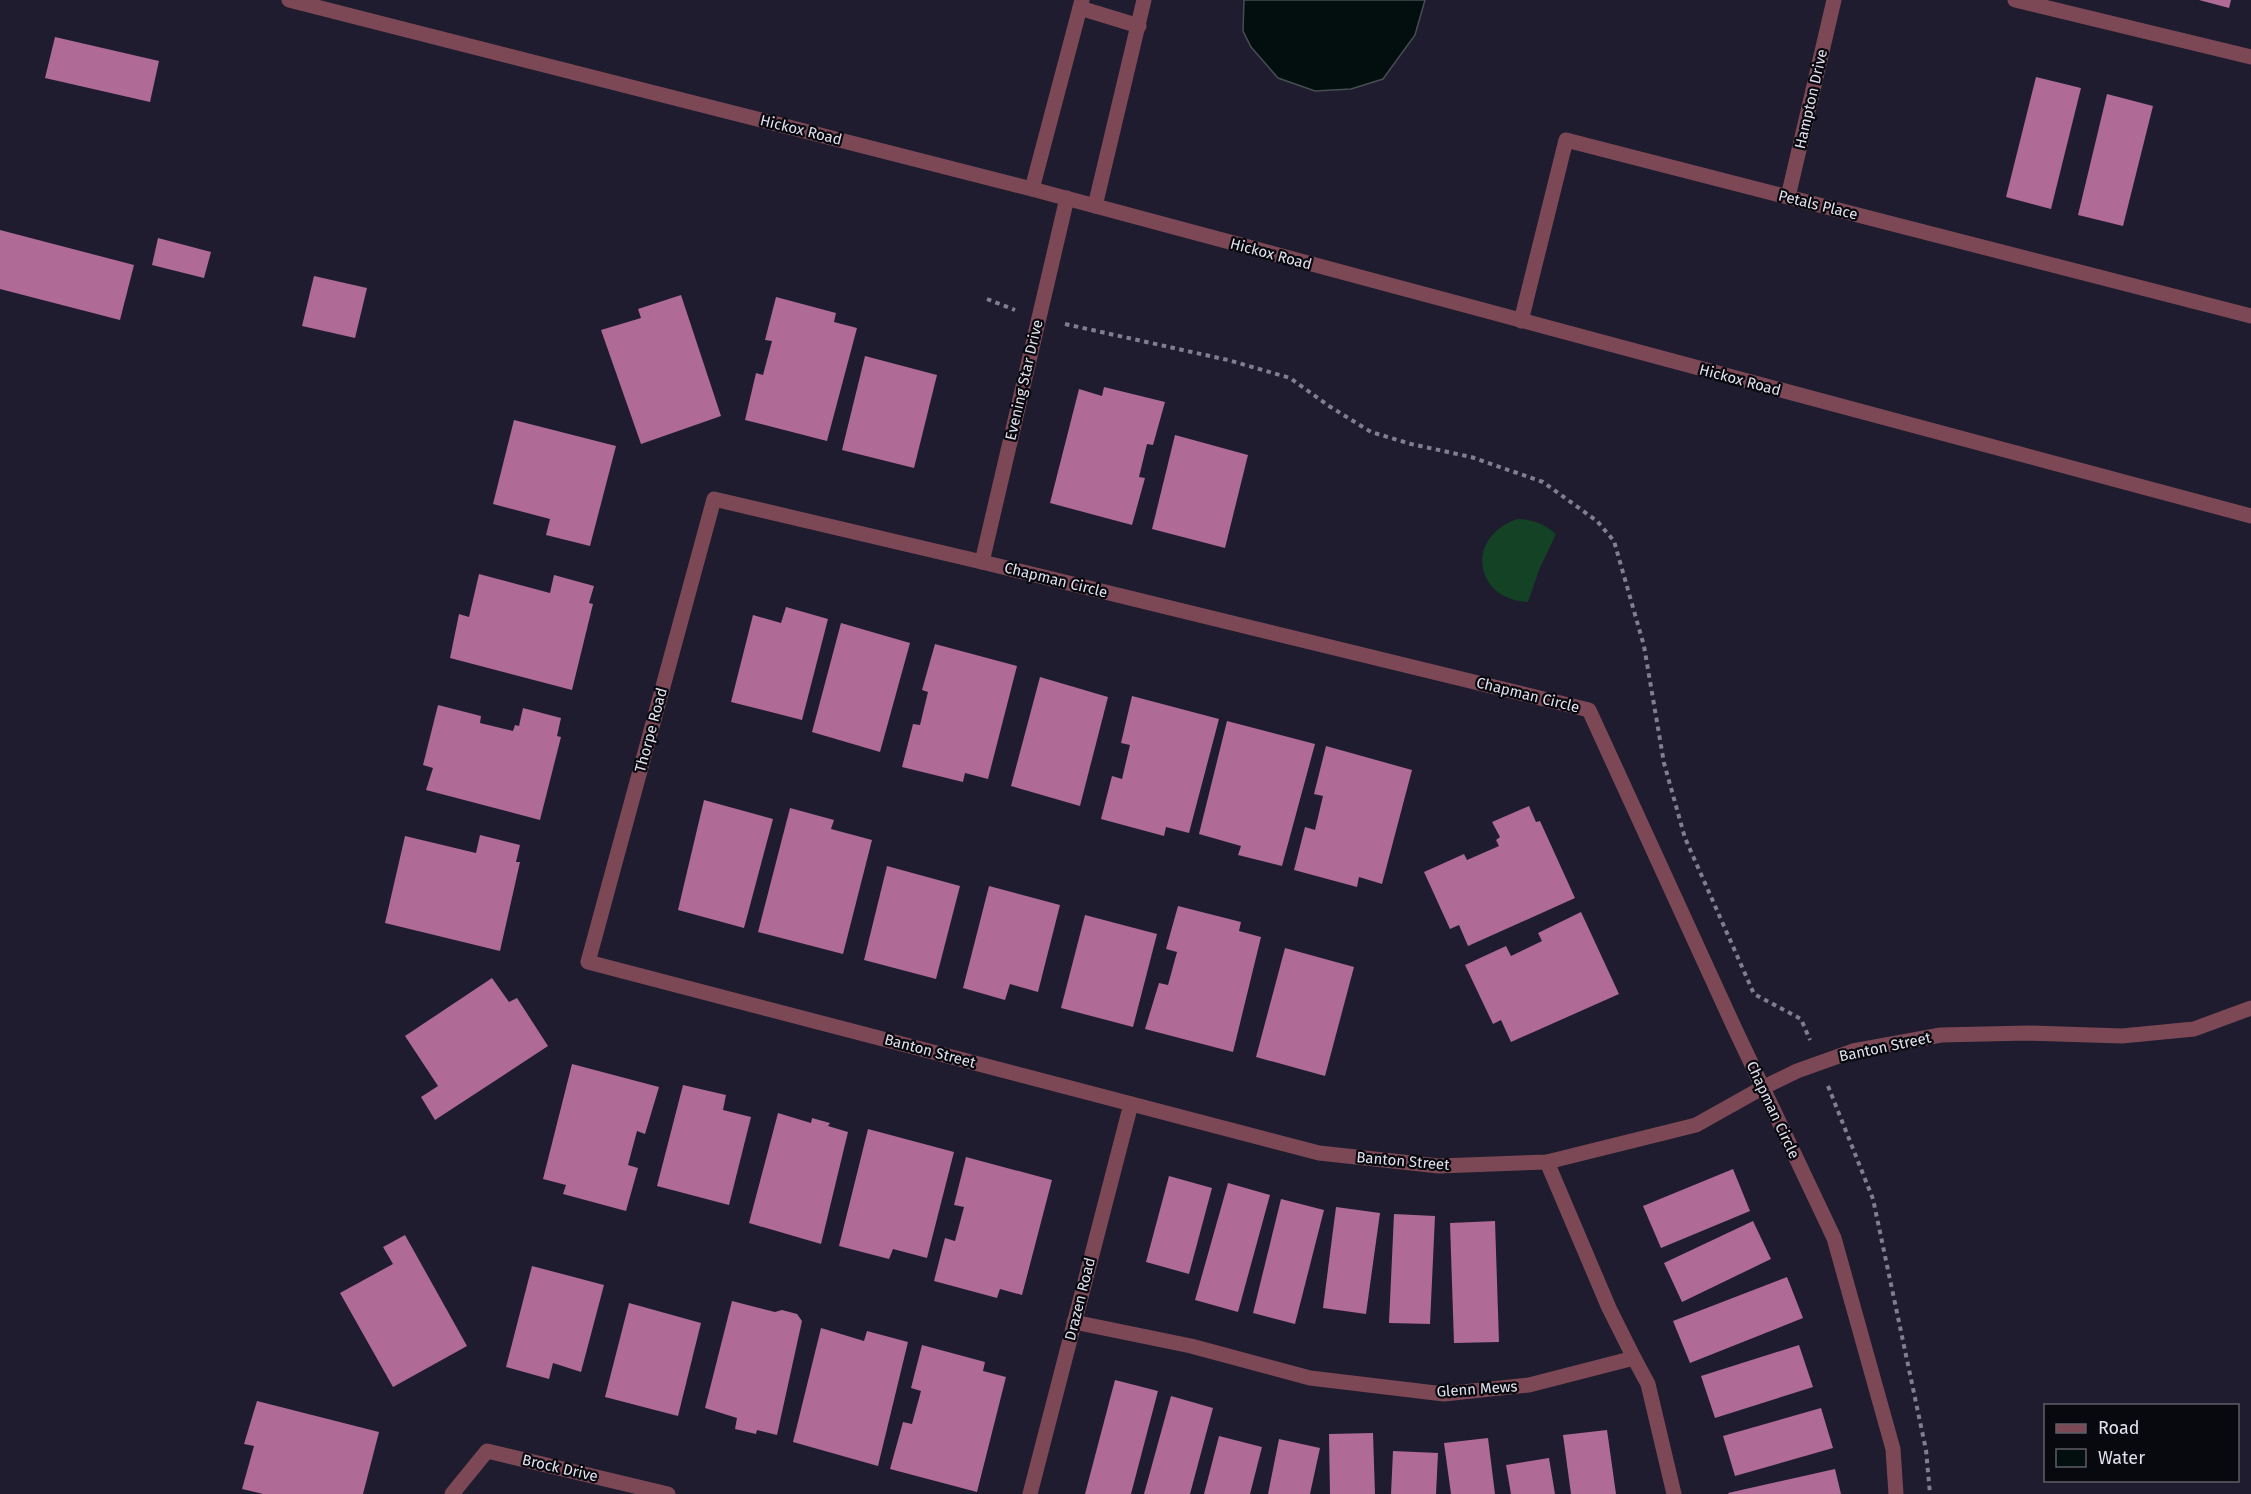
<svg xmlns="http://www.w3.org/2000/svg" width="2251" height="1494" font-family="'Fira Sans',sans-serif">
<style>
.green{fill:#144225}
.water{fill:#030f0f;stroke:#464e52;stroke-width:1.5}
.building{fill:#af6b95}
.lines{fill:none;stroke-linecap:round;stroke-linejoin:round}
.path{stroke:#807f8e;stroke-width:4;stroke-dasharray:4.5 4.5;stroke-linecap:butt}
.minor{stroke:#7d4855;stroke-width:15}
.labels{text-anchor:middle;dominant-baseline:central;stroke-width:4.5;stroke-linejoin:round;paint-order:stroke}
.street-label{font-size:15px;fill:#e1e0ed;stroke:#08080f}
</style>
<rect width="100%" height="100%" fill="#1e1c2e"/>
<path class="green" d="M1518 519C1534 520 1544 524 1556 534L1539 570 1528 602C1473 599 1465 536 1518 519Z"/>
<polygon class="water" points="1244,0 1425,0 1415,35 1383,79 1351,89 1315,91 1278,78 1251,47 1243,31"/>
<g class="building">
<polygon points="2199,0 2231,0 2229,8"/>
<polygon points="55,37 159,61 150,102 45,78"/>
<polygon points="2036,77 2081,88 2051,209 2006,197"/>
<polygon points="2107,94 2153,106 2123,226 2078,215"/>
<polygon points="0,230 134,265 120,320 0,289"/>
<polygon points="158,238 211,252 204,278 152,265"/>
<polygon points="314,276 367,288 355,338 302,326"/>
<polygon points="681,295 721,416 641,444 601,330 641,318 638,309"/>
<polygon points="776,297 836,313 834,322 857,328 827,441 745,420 756,373 763,375 772,341 765,340"/>
<polygon points="865,356 937,375 914,468 842,450"/>
<polygon points="1104,387 1165,402 1153,445 1147,444 1139,477 1145,478 1132,525 1050,503 1079,389 1102,396"/>
<polygon points="514,420 616,446 590,546 546,535 550,519 493,504"/>
<polygon points="1175,435 1248,455 1225,548 1152,529"/>
<polygon points="479,574 550,593 554,575 594,586 589,603 593,604 572,690 450,658 459,614 469,617"/>
<polygon points="786,607 828,619 802,720 731,702 753,615 781,623"/>
<polygon points="841,623 910,643 880,752 812,732"/>
<polygon points="935,644 1017,666 988,779 965,773 963,782 902,767 913,724 920,725 928,692 922,690"/>
<polygon points="1040,677 1108,697 1080,806 1011,786"/>
<polygon points="1132,696 1219,719 1189,833 1166,827 1164,836 1101,819 1112,776 1122,779 1130,745 1121,743"/>
<polygon points="438,705 481,716 480,723 513,731 515,725 519,726 523,708 561,718 557,736 561,737 540,820 426,790 433,768 423,765"/>
<polygon points="1227,721 1315,744 1282,866 1238,855 1241,846 1199,834"/>
<polygon points="1326,746 1412,770 1382,884 1359,877 1357,887 1294,870 1305,827 1315,830 1323,796 1314,794"/>
<polygon points="704,800 773,819 744,928 678,910"/>
<polygon points="1529,806 1536,822 1540,821 1575,898 1468,946 1459,925 1450,929 1424,872 1464,854 1467,860 1499,846 1496,840 1500,837 1492,822"/>
<polygon points="790,808 834,820 831,829 872,840 843,954 758,932"/>
<polygon points="480,835 520,845 516,862 520,862 500,951 385,923 405,836 476,853"/>
<polygon points="887,866 960,886 936,979 864,960"/>
<polygon points="989,886 1060,905 1038,992 1010,984 1005,1000 963,988"/>
<polygon points="1178,906 1241,922 1239,931 1261,937 1233,1052 1145,1029 1159,983 1168,985 1177,952 1166,949"/>
<polygon points="1581,912 1619,994 1511,1042 1501,1020 1493,1024 1465,965 1506,946 1511,956 1542,941 1538,933"/>
<polygon points="1085,915 1157,934 1133,1027 1061,1008"/>
<polygon points="1285,948 1354,967 1325,1076 1256,1057"/>
<polygon points="492,978 509,1002 517,998 548,1046 435,1120 421,1097 438,1086 405,1036"/>
<polygon points="572,1064 659,1087 645,1134 637,1131 628,1165 638,1168 626,1211 563,1194 566,1185 543,1179"/>
<polygon points="683,1085 726,1095 723,1110 751,1117 729,1205 657,1186"/>
<polygon points="778,1113 811,1123 812,1118 830,1123 828,1126 848,1132 821,1244 749,1223"/>
<polygon points="868,1129 954,1152 927,1258 893,1249 889,1259 839,1246"/>
<polygon points="966,1157 1052,1180 1022,1295 1000,1289 997,1298 934,1281 945,1238 955,1241 964,1207 954,1205"/>
<polygon points="1733,1169 1750,1211 1661,1248 1643,1206"/>
<polygon points="1169,1176 1212,1188 1189,1274 1146,1262"/>
<polygon points="1228,1183 1270,1195 1238,1312 1195,1300"/>
<polygon points="1281,1199 1324,1210 1295,1324 1253,1313"/>
<polygon points="1336,1207 1380,1213 1366,1314 1323,1308"/>
<polygon points="1394,1214 1435,1216 1430,1324 1389,1323"/>
<polygon points="1495,1221 1499,1342 1454,1343 1450,1223"/>
<polygon points="1753,1221 1771,1259 1682,1302 1664,1263"/>
<polygon points="405,1235 467,1346 393,1387 340,1293 393,1264 383,1247"/>
<polygon points="532,1266 604,1285 581,1372 553,1363 549,1379 506,1367"/>
<polygon points="1787,1277 1803,1318 1690,1363 1673,1321"/>
<polygon points="732,1301 775,1312 782,1310 797,1314 802,1321 777,1435 757,1430 756,1434 735,1429 737,1418 705,1408"/>
<polygon points="629,1303 701,1323 678,1416 605,1397"/>
<polygon points="821,1328 864,1341 867,1331 908,1342 878,1466 793,1442"/>
<polygon points="922,1345 985,1362 983,1371 1006,1377 977,1492 890,1469 903,1422 912,1424 921,1391 911,1388"/>
<polygon points="1799,1345 1813,1387 1715,1418 1701,1376"/>
<polygon points="1115,1380 1158,1391 1131,1494 1085,1494"/>
<polygon points="1171,1396 1213,1408 1190,1494 1144,1494"/>
<polygon points="257,1401 379,1432 363,1494 263,1494 242,1489 254,1446 244,1444"/>
<polygon points="1821,1408 1833,1448 1735,1476 1723,1436"/>
<polygon points="1607,1430 1616,1494 1571,1494 1563,1435"/>
<polygon points="1373,1433 1375,1494 1330,1494 1329,1434"/>
<polygon points="1219,1436 1262,1447 1250,1494 1204,1494"/>
<polygon points="1488,1438 1495,1494 1451,1494 1444,1443"/>
<polygon points="1279,1439 1320,1448 1310,1494 1268,1494"/>
<polygon points="1393,1451 1438,1453 1436,1494 1391,1494"/>
<polygon points="1549,1458 1555,1494 1511,1494 1506,1465"/>
<polygon points="1835,1469 1841,1494 1729,1494 1728,1493"/>
</g>
<g class="lines">
<g class="path">
<polyline points="987,299 1015,310"/>
<polyline points="1065,324 1228,360 1290,378 1329,406 1371,432 1411,444 1471,457 1543,482 1597,521 1614,541 1644,646 1664,763 1685,838 1754,994 1801,1019 1810,1040"/>
<polyline points="1828,1086 1873,1199 1926,1450 1930,1494"/>
</g>
<g class="minor">
<polyline points="289,0 1032,189 2251,516"/>
<polyline points="2015,0 2251,57"/>
<polyline points="1080,8 1139,26"/>
<polyline points="1032,189 1082,0"/>
<polyline points="1788,197 1834,0"/>
<polyline points="1095,206 1144,0"/>
<polyline points="1521,321 1566,140 2251,316"/>
<polyline points="982,562 1067,198"/>
<polyline points="1074,1322 1191,1346 1310,1378 1444,1394 1529,1385 1634,1358 1609,1308 1547,1162"/>
<polyline points="1634,1358 1648,1384 1674,1494"/>
<polyline points="452,1494 487,1451 668,1494"/>
<polyline points="1030,1494 1131,1104"/>
<polyline points="1896,1494 1893,1449 1834,1238 1735,1029 1589,710 982,562 714,499 588,962 1319,1153 1439,1166 1547,1162 1696,1125 1762,1088 1797,1071 1853,1051 1941,1035 2028,1033 2122,1036 2194,1029 2251,1008"/>
</g>
</g>
<g class="labels">
<g class="street-label">
<text transform="translate(1811 99) rotate(-77)">Hampton Drive</text>
<text transform="translate(801 130) rotate(14)">Hickox Road</text>
<text transform="translate(1818 205) rotate(14)">Petals Place</text>
<text transform="translate(1271 254) rotate(15)">Hickox Road</text>
<text transform="translate(1024 380) rotate(-77)">Evening Star Drive</text>
<text transform="translate(1740 380) rotate(15)">Hickox Road</text>
<text transform="translate(1056 580) rotate(14)">Chapman Circle</text>
<text transform="translate(1528 695) rotate(14)">Chapman Circle</text>
<text transform="translate(651 730) rotate(-75)">Thorpe Road</text>
<text transform="translate(1885 1047) rotate(-12)">Banton Street</text>
<text transform="translate(930 1051) rotate(15)">Banton Street</text>
<text transform="translate(1773 1110) rotate(65)">Chapman Circle</text>
<text transform="translate(1403 1161) rotate(5)">Banton Street</text>
<text transform="translate(1080 1299) rotate(-76)">Drazen Road</text>
<text transform="translate(1477 1389) rotate(-4)">Glenn Mews</text>
<text transform="translate(560 1468) rotate(13)">Brock Drive</text>
</g>
</g>
<rect x="2044" y="1404" width="195" height="78" fill="#08080f" stroke="#5f5e68" stroke-width="1.5"/>
<rect x="2056" y="1424" width="30" height="9" fill="#7d4855" stroke="#5f5e68" stroke-width="1.5"/>
<text x="2098" y="1434" font-size="18" fill="#e1e0ed">Road</text>
<rect x="2056" y="1449" width="30" height="18" fill="#030f0f" stroke="#5f5e68" stroke-width="1.5"/>
<text x="2098" y="1464" font-size="18" fill="#e1e0ed">Water</text>
</svg>
